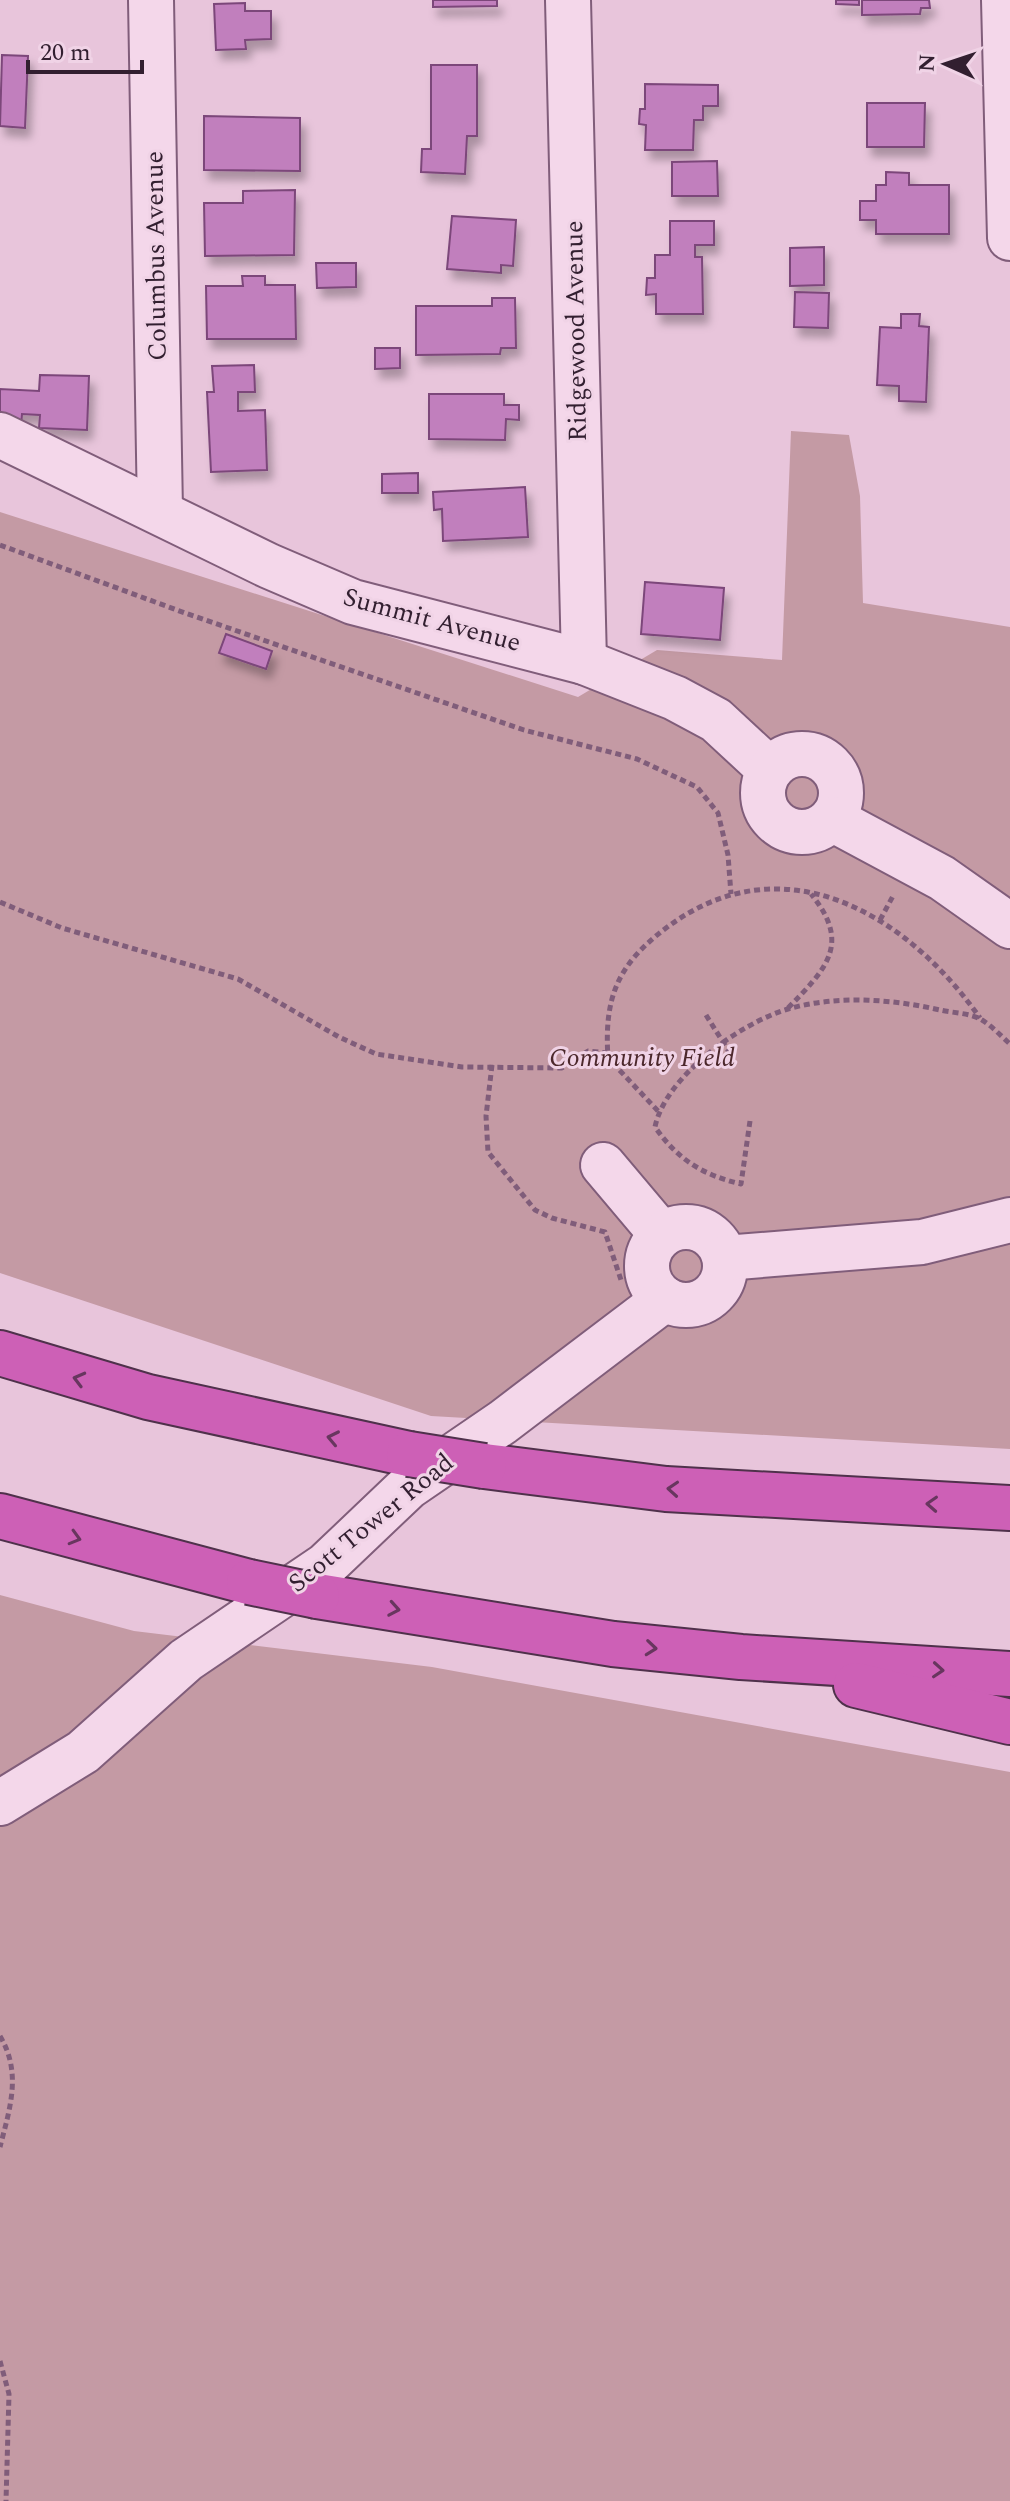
<svg xmlns="http://www.w3.org/2000/svg" width="1010" height="2501" font-family="Spectral,serif">
<style>
.green{fill:#c49aa4}
.building{fill:#c17fbd;stroke:#7c467a;stroke-width:2;filter:url(#shadow)}
.lines{fill:none;stroke-linecap:round;stroke-linejoin:round}
.minor-casing{stroke:#805d7a;stroke-width:48}
.highway-casing{stroke:#4f314b;stroke-width:48}
.path{stroke:#805d7a;stroke-width:5;stroke-dasharray:6 4;stroke-linecap:butt}
.minor{stroke:#f4d7ea;stroke-width:44}
.highway{stroke:#cd60b6;stroke-width:44}
.highway-bridge-casing{stroke:#4f314b;stroke-width:48;stroke-linecap:butt}
.highway-bridge{stroke:#cd60b6;stroke-width:44}
.oneway{stroke:#68365f}
.labels{text-anchor:middle;dominant-baseline:central;stroke-width:6;stroke-linejoin:round;paint-order:stroke}
.street-label{font-size:26px;fill:#321f30;stroke:#f0d3e6}
.park-label{font-size:26px;font-style:italic;fill:#4c282c;stroke:#f0d3e6}
</style>
<defs>
<filter id="shadow"><feDropShadow dx="5" dy="9" stdDeviation="4" flood-color="#0004"/></filter>
</defs>
<rect width="100%" height="100%" fill="#e8c5db"/>
<g class="green">
<polygon points="791,431 849,435 860,496 863,603 1010,627 1010,1449 431,1416 0,1273 0,512 578,697 657,650 782,660"/>
<polygon points="0,1595 134,1631 432,1667 1010,1772 1010,2501 0,2501"/>
</g>
<g class="building">
<polygon points="433,0 497,0 497,6 433,7"/>
<polygon points="836,0 859,0 859,5 836,4"/>
<polygon points="862,0 929,0 930,8 921,8 920,14 862,15"/>
<polygon points="245,3 245,11 271,11 271,39 245,40 246,49 216,50 214,4"/>
<polygon points="2,55 28,56 25,128 0,126"/>
<polygon points="431,65 477,65 477,136 467,136 465,174 421,172 422,149 431,149"/>
<polygon points="645,84 718,85 718,106 703,106 703,120 694,120 693,150 645,150 646,125 639,124 640,109 645,109"/>
<polygon points="867,103 925,103 924,147 867,147"/>
<polygon points="204,116 300,118 300,171 204,170"/>
<polygon points="717,161 718,196 672,196 672,162"/>
<polygon points="886,172 909,173 909,185 949,185 949,234 876,234 876,220 860,220 860,201 876,201 876,185 886,185"/>
<polygon points="295,190 294,255 205,256 204,203 243,203 243,191"/>
<polygon points="452,216 516,220 513,266 501,265 501,273 447,269"/>
<polygon points="670,221 714,221 714,245 695,245 695,257 702,257 703,314 656,314 656,294 646,295 647,278 655,278 655,255 670,255"/>
<polygon points="824,247 824,285 790,286 790,248"/>
<polygon points="316,263 356,263 356,287 317,288"/>
<polygon points="242,276 265,276 265,285 295,285 296,339 207,339 206,286 243,286"/>
<polygon points="795,292 829,293 828,328 794,327"/>
<polygon points="492,298 515,298 516,348 501,348 500,354 416,355 416,306 492,306"/>
<polygon points="901,314 920,314 919,326 929,327 926,402 899,401 899,386 877,385 880,327 901,328"/>
<polygon points="375,348 400,348 400,368 375,369"/>
<polygon points="254,365 255,392 238,392 238,411 265,410 267,470 211,472 207,392 214,392 212,366"/>
<polygon points="40,375 89,376 87,430 39,428 40,415 22,414 21,427 0,426 0,389 39,391"/>
<polygon points="429,394 504,394 504,405 519,405 519,420 506,419 505,440 429,439"/>
<polygon points="418,473 418,493 382,493 382,474"/>
<polygon points="525,487 528,537 443,541 442,509 434,510 433,492"/>
<polygon points="645,582 724,588 720,640 641,634"/>
<polygon points="226,634 272,651 266,669 219,653"/>
</g>
<g class="lines">
<g class="minor-casing">
<g id="minor">
<polyline points="151,0 160,511"/>
<polyline points="568,0 584,662"/>
<polyline points="1004,0 1010,238"/>
<polyline points="0,435 269,566 353,602 584,662 675,698 716,720 770,770"/>
<circle cx="802" cy="793" r="39"/>
<polyline points="832,819 942,878 1010,926"/>
<polyline points="603,1165 662,1235"/>
<circle cx="686" cy="1266" r="39"/>
<polyline points="725,1258 922,1242 1010,1220"/>
<polyline points="0,1803 83,1752 186,1660 326,1565 408,1487 503,1422 665,1299"/>
</g>
</g>
<g class="highway-casing">
<g id="highway">
<polyline points="0,1353 148,1397 409,1454"/>
<polyline points="484,1466 666,1489 1010,1508"/>
<polyline points="0,1516 249,1582"/>
<polyline points="317,1596 613,1644 741,1657 1010,1674"/>
<polyline points="856,1685 1010,1722"/>
</g>
</g>
<g class="path">
<polyline points="0,545 185,613 524,730 637,759 697,787 718,813 728,855 731,894"/>
<polyline points="0,902 62,928 238,979 339,1037 376,1054 462,1067 562,1068 588,1051 607,1053"/>
<polyline points="880,920 893,896"/>
<path d="M788 1008C826 969 852 944 811 894"/>
<polyline points="706,1015 733,1058"/>
<polyline points="492,1065 486,1116 488,1152 535,1210 552,1218 605,1232 621,1280"/>
<path d="M658 1111 608 1058C604 998 617 965 666 928 783 840 907 914 980 1018"/>
<path d="M750 1121 741 1184C703 1175 678 1160 655 1127 665 1077 740 1023 788 1009 836 995 892 999 940 1010 953 1013 971 1013 982 1020 992 1026 1001 1036 1010 1044"/>
<path d="M0 2036C22 2073 10 2108 0 2147"/>
<polyline points="0,2361 9,2394 6,2501"/>
</g>
<use href="#minor" class="minor"/>
<use href="#highway" class="highway"/>
<g class="highway-bridge-casing">
<g id="highway-bridge">
<polyline points="409,1454 484,1466"/>
<polyline points="249,1582 317,1596"/>
</g>
</g>
<use href="#highway-bridge" class="highway-bridge"/>
</g>
<defs><path id="oneway-chevron" d="M-2-3.5L2.5 0L-2 3.5" fill="none" stroke-width="1.6" stroke-linecap="round" stroke-linejoin="round" transform="scale(2)"/></defs>
<g class="oneway">
<use href="#oneway-chevron" transform="translate(79 1379) rotate(-165)"/>
<use href="#oneway-chevron" transform="translate(333 1438) rotate(-168)"/>
<use href="#oneway-chevron" transform="translate(673 1489) rotate(-176)"/>
<use href="#oneway-chevron" transform="translate(932 1504) rotate(-177)"/>
<use href="#oneway-chevron" transform="translate(75 1538) rotate(16)"/>
<use href="#oneway-chevron" transform="translate(394 1609) rotate(10)"/>
<use href="#oneway-chevron" transform="translate(651 1648) rotate(6)"/>
<use href="#oneway-chevron" transform="translate(938 1670) rotate(4)"/>
</g>
<g class="labels">
<g class="street-label">
<text transform="translate(156 256) rotate(-91)">Columbus Avenue</text>
<text transform="translate(576 331) rotate(-91)">Ridgewood Avenue</text>
<text transform="translate(432 620) rotate(15)">Summit Avenue</text>
<text transform="translate(371 1523) rotate(-39)">Scott Tower Road</text>
</g>
<g class="park-label">
<text x="642" y="1058">Community Field</text>
</g>
</g>
<g transform="translate(946 64) rotate(273)" stroke="#f0d3e6" stroke-width="6" paint-order="stroke">
<path d="M0-6L14 30L0 20L-14 30Z" fill="#321f30"/>
<text y="-12" font-size="22" font-weight="bold" text-anchor="middle" fill="#321f30">N</text>
</g>
<path d="M28 60v12h114v-12" fill="none" stroke="#321f30" stroke-width="4"/>
<text x="40" y="60" font-size="24" fill="#321f30" stroke="#f0d3e6" stroke-width="6" paint-order="stroke">20 m</text>
</svg>
